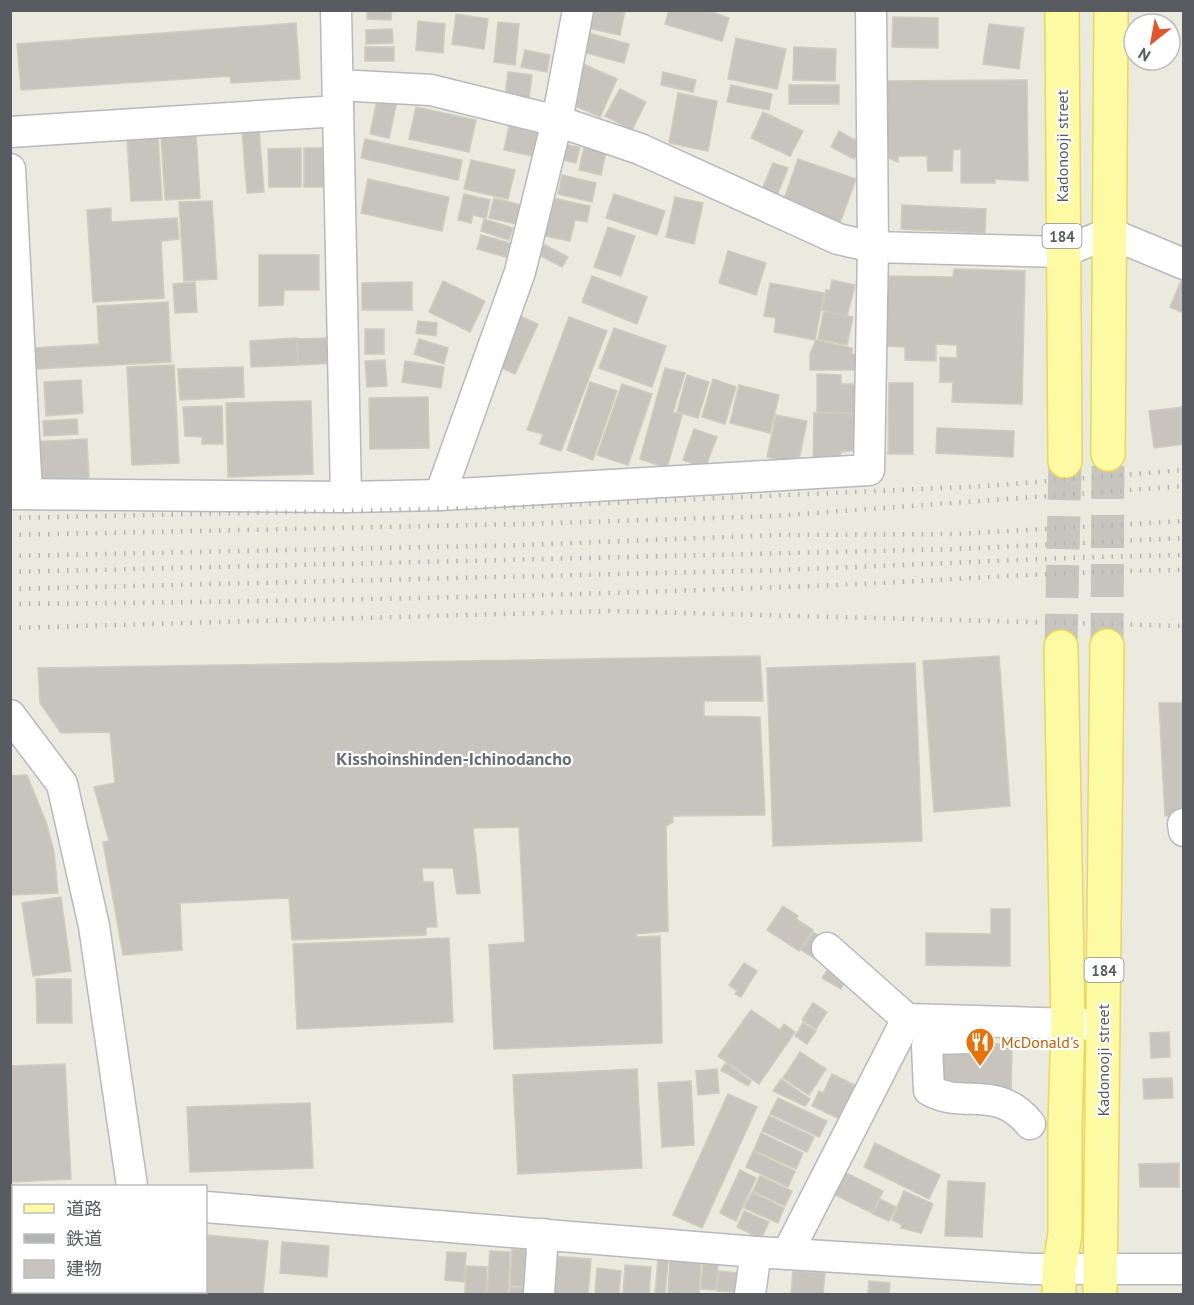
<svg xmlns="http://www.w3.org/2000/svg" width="1194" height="1305" font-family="'PT Sans','Noto Sans JP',sans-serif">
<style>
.building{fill:#c6c4bd;stroke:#cfccbe;stroke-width:1.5}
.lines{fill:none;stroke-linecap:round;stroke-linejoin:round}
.major-tunnel{stroke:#c6c6bf;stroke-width:33;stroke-dasharray:33 16;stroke-linecap:butt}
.minor-casing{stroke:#b7b9be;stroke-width:33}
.major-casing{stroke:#ecd757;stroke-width:36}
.minor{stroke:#fff;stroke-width:30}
.major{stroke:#fcfaa3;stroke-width:33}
.rail{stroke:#b3b4b4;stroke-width:4.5;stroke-dasharray:1.5 8;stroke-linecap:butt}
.labels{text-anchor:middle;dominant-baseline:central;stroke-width:4.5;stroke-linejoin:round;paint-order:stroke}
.shield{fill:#fff;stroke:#8a8c90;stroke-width:1.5}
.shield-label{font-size:15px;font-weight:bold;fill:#585b60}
.street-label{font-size:16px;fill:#585b60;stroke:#fff}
.food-label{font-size:16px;fill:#c56008;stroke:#fff;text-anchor:start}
.neighbourhood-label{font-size:18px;font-weight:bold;fill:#696c72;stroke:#fff}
</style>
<rect width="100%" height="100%" fill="#ebeadf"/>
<g class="building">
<polygon points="367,10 392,10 391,20 367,19"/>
<polygon points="586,10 625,10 620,35 582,27"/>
<polygon points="669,10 706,10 729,18 722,41 665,24"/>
<polygon points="456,14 488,19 484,49 452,44"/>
<polygon points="893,17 938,18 938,48 892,47"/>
<polygon points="418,21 445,24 443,53 416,50"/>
<polygon points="498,22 519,24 515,65 494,62"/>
<polygon points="296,23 300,79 231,83 230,76 21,90 17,44"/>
<polygon points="989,24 1024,28 1019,69 983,64"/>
<polygon points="392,29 393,43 366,44 366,30"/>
<polygon points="585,32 629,44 624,63 579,51"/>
<polygon points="736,38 786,49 777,89 728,79"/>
<rect x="365" y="47" width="29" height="14"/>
<polygon points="794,47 836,49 835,81 793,80"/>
<polygon points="525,50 550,55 547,72 521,67"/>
<polygon points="581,63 617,79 600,117 565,101"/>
<polygon points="508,72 532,75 529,99 505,96"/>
<polygon points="663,72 696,80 693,92 661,85"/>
<polygon points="1027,80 1028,181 995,179 995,183 961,183 961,149 953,150 952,171 928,171 927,156 898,156 898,162 882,155 881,81"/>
<polygon points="731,85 772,94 769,110 727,102"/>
<rect x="789" y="85" width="50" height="19"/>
<polygon points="620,89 646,102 632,130 605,116"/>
<polygon points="678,93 717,101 708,151 669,143"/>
<polygon points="378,96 397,101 389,138 370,134"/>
<polygon points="416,107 476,120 469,152 409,139"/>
<polygon points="763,112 803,131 790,156 751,138"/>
<polygon points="509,126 538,132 533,156 504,150"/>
<polygon points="259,129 264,192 247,193 242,131"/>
<polygon points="839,131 862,144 854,159 831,147"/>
<polygon points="196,133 200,198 165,200 161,135"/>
<polygon points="158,137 162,200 131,201 127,139"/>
<polygon points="365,139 462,160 458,180 361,158"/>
<polygon points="562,144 580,147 576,163 559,159"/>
<polygon points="584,147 606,152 601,175 579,170"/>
<polygon points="301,148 301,187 269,187 268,149"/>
<polygon points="304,148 323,148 324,187 304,187"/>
<polygon points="798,159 856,179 840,223 783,202"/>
<polygon points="471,160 515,170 508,199 464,189"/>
<polygon points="773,163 788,168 776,198 761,192"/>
<polygon points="562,175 596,183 592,202 558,194"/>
<polygon points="368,179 449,197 442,231 361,213"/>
<polygon points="464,194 490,200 486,218 473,215 471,223 458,220"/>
<polygon points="614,194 665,211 657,235 606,218"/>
<polygon points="675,197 703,203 694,244 666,237"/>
<polygon points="494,198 525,206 521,225 489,218"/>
<polygon points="553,198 590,206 587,222 575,220 570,241 545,236"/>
<polygon points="212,201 217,279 184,281 179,202"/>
<polygon points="902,205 986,209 985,233 901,229"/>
<polygon points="111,208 111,222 177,218 179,239 161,241 164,298 93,302 87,210"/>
<polygon points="484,219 513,228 509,240 481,231"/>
<polygon points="608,227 635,236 621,276 594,267"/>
<polygon points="481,235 510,243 506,257 477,249"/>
<polygon points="543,244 568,257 562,267 537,254"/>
<polygon points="728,251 766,263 756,295 719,283"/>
<polygon points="259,255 319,255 319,290 284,290 283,305 259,306"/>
<polygon points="954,269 1025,271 1022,404 952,402 953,382 940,382 940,357 957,358 957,345 936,344 936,361 905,360 905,347 884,346 885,276 953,277"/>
<polygon points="592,276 647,297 637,324 582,302"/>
<polygon points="832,280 855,285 847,316 822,310 826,290 830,291"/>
<polygon points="443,281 485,301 470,332 429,312"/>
<polygon points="1181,281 1184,282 1184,313 1170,307"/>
<polygon points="195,282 197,312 175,313 173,284"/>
<polygon points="412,282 412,310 362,310 362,283"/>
<polygon points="770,283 824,293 815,340 774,332 776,318 764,316"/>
<polygon points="168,302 171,362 35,369 33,348 99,344 97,306"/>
<polygon points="824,311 853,317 847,345 818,339"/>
<polygon points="514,313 538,324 515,374 491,363"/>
<polygon points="569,317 607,331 561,451 540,444 543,434 527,430"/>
<polygon points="418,321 437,323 436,336 416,333"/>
<polygon points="614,328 666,346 652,387 599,368"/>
<rect x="365" y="329" width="19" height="25"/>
<polygon points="297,338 298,365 251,367 250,341"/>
<polygon points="335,338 336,363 298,365 297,339"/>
<polygon points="419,339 448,348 444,364 414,354"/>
<polygon points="816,340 852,348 852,354 859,355 859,370 810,370 810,354"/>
<polygon points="385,360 387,386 367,387 365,361"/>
<polygon points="405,361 444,367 441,388 402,382"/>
<polygon points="174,365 179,463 132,465 127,367"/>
<polygon points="243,367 244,397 180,400 178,369"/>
<polygon points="665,368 685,373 673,412 682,415 667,468 640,459"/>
<polygon points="817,374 841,375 841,384 858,384 858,413 817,412"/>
<polygon points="687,375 709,382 698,418 677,412"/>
<polygon points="713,379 736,387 725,424 702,417"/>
<polygon points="81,380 83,413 46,416 44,382"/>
<polygon points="590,382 617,391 593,460 567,450"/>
<polygon points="889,383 913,383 913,454 888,454"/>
<polygon points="622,384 652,394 628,465 597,455"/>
<polygon points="739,385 779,395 770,433 730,423"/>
<polygon points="428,397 429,448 370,449 369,398"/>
<polygon points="311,401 313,474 228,477 226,403"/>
<polygon points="222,406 223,444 202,444 202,437 185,436 183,407"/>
<polygon points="1184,407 1184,444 1154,448 1149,411"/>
<polygon points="814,413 859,414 858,450 841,452 840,465 813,465"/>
<polygon points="776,415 807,421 798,464 767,457"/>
<polygon points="77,419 78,434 44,436 43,421"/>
<polygon points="937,428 1014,431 1013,457 936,453"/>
<polygon points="694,429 717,437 705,468 683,460"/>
<polygon points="87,439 89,480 34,483 32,442"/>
<polygon points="760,656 763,701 704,701 704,716 760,717 765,815 673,816 673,822 666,826 668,931 636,934 637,937 660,936 662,1043 494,1049 489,945 525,942 519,827 473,828 480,893 457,894 453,868 422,868 423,882 433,882 437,927 426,927 426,935 292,940 289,898 180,903 182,950 123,955 103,842 109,841 94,787 115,783 110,732 61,733 40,703 38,668"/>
<polygon points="999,656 1010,806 934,812 923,661"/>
<polygon points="915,663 922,841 773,846 767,668"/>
<polygon points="1159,703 1184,703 1184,815 1165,816"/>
<polygon points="27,775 47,825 54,852 58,893 10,895 10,776"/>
<polygon points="61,897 71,971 33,976 22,903"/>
<polygon points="783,906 798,916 796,919 813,930 799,951 767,930"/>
<polygon points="991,909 1010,909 1010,966 926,965 926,933 991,934"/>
<polygon points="813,932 828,942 817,960 801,950"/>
<polygon points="449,938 453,1022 297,1029 293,944"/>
<polygon points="744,963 757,971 741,997 735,994 737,991 729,985"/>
<polygon points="829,967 847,978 841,989 822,978"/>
<polygon points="36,979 71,979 72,1023 37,1023"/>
<polygon points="813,1003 827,1012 816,1029 802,1020"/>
<polygon points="751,1010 780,1030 784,1024 795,1032 759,1084 718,1056"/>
<polygon points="803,1023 816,1031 807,1044 795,1036"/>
<polygon points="1169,1032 1170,1057 1151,1058 1150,1033"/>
<polygon points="980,1043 1012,1044 1011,1093 938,1083 937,1048"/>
<polygon points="800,1052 826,1069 809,1095 783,1078"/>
<polygon points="726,1063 751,1081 748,1086 721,1070"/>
<polygon points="65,1064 71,1179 10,1182 10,1066"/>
<polygon points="637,1069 642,1168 518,1174 513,1075"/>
<polygon points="717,1069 719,1093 698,1095 696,1071"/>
<polygon points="832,1074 859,1087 844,1121 812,1106 819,1091 823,1093"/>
<polygon points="1172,1078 1173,1098 1144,1099 1143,1079"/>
<polygon points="781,1079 810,1099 805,1106 773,1091"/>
<polygon points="691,1081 694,1145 662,1147 658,1083"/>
<polygon points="728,1094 757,1107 702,1228 673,1215"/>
<polygon points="778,1098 827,1121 819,1137 770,1114"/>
<polygon points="310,1103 313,1168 190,1172 187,1107"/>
<polygon points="769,1116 814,1137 807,1152 762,1131"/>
<polygon points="761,1133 803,1153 796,1169 754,1150"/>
<polygon points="875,1143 940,1175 929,1199 864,1167"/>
<polygon points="753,1151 795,1171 788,1187 746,1167"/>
<polygon points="1179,1163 1179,1187 1140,1187 1139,1164"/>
<polygon points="740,1170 756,1178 736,1221 720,1213"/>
<polygon points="840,1170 883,1191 872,1213 829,1192"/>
<polygon points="760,1176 792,1191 785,1206 753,1191"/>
<polygon points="948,1181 985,1183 982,1237 945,1236"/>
<polygon points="904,1191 933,1204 921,1233 901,1228 902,1225 892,1220"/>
<polygon points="752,1192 784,1208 778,1223 744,1208"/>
<polygon points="880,1199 896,1207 889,1221 873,1214"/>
<polygon points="744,1211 769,1222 761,1239 737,1227"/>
<polygon points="10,1226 14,1226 14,1292 70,1292 70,1294 10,1294"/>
<polygon points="206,1235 268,1241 263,1294 192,1294 193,1292 206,1292"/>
<polygon points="282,1242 329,1246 327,1277 280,1273"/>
<polygon points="512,1249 530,1250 528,1287 510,1285"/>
<polygon points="490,1251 510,1252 508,1294 487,1294"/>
<polygon points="447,1252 466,1253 464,1282 445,1280"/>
<polygon points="552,1256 591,1259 588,1294 549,1294"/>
<polygon points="658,1260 668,1261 665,1294 655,1294"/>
<polygon points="670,1260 701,1262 699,1294 668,1293"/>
<polygon points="703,1264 718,1265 716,1290 701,1289"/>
<polygon points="625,1265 651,1267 649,1294 623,1294"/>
<polygon points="466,1266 487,1267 486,1294 465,1294"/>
<polygon points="597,1268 621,1271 619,1294 595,1294"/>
<polygon points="719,1271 737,1273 736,1292 717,1291"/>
<polygon points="793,1271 825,1273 823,1294 791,1294"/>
<polygon points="869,1281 890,1283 889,1294 868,1294"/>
<polygon points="510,1287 527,1288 527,1294 510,1294"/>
</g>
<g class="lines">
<g class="major-tunnel">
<polyline points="1107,646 1108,454"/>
<polyline points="1061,647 1065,461"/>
</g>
<g class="minor-casing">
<g id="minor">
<polyline points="336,10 346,497"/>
<polyline points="338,85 431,90 557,121 640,149 838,239 873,247 1063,252 1109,233 1184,264"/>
<polyline points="10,132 338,111"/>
<polyline points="10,169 27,494"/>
<polyline points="10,494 346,497 440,495 869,470 873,247 871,10"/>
<polyline points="440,495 520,272 557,121 578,10"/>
<polyline points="10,715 62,784 94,926 132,1186"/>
<polyline points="1183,824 1184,831"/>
<polyline points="827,948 907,1019 1104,1025"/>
<path d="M971 1038 930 1039 927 1046 929 1090C963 1110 997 1083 1030 1124"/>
<polyline points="206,1207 756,1252 1032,1269 1184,1269"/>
<polyline points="787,1254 907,1019"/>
<polyline points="142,1292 142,1294"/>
<polyline points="539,1294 543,1234"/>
<polyline points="750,1294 756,1252"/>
</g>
</g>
<g class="major-casing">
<g id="major">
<polyline points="1062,10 1065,461"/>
<polyline points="1108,454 1111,10"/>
<polyline points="1059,1294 1059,1269 1065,1234 1065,1124 1068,1024 1061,647"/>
<polyline points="1100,1294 1107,646"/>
</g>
</g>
<use href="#minor" class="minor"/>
<use href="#major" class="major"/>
<g class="rail">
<polyline points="10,518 521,507 986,486 1184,470"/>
<polyline points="10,535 521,524 774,516 1184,486"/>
<polyline points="10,556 522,545 780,535 956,534 1184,521"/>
<polyline points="10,572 957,549 1184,538"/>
<polyline points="10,589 783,570 1092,557 1184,555"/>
<path d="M10 604C268 602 526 597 783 587 917 583 1050 571 1184 570"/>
<polyline points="10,628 609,611 1184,626"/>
</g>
</g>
<defs>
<g id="restaurant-pin" transform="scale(1.5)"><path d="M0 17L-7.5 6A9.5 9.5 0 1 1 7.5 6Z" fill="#e8710a" stroke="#fff"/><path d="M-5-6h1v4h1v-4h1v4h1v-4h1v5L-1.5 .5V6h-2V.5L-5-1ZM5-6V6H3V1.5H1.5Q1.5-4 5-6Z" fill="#fff"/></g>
</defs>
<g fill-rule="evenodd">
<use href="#restaurant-pin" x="980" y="1042"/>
</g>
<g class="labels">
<g class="shield">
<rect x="1042.5" y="224" width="39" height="24" rx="4.5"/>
<rect x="1084.5" y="958" width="39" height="24" rx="4.5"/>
</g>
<g class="shield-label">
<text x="1062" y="236">184</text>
<text x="1104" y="970">184</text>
</g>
<g class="street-label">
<text transform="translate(1062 146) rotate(-90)">Kadonooji street</text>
<text transform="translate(1103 1060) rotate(-90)">Kadonooji street</text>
</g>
<g class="food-label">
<text x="1001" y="1042">McDonald's</text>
</g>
<g class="neighbourhood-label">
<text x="454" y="758">Kisshoinshinden-Ichinodancho</text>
</g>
</g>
<rect width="1194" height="1305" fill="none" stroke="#585b60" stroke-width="24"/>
<rect x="12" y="1185" width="195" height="108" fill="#ffffff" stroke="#bcbdbf" stroke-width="1.5"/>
<rect x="24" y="1204" width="30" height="9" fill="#fcfaa3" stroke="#bcbdbf" stroke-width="1.5"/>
<text x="66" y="1215" font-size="18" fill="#585b60">道路</text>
<rect x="24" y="1234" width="30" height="9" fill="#b3b4b4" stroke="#bcbdbf" stroke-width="1.5"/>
<text x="66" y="1245" font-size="18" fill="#585b60">鉄道</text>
<rect x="24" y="1260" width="30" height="18" fill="#c6c4bd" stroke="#bcbdbf" stroke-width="1.5"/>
<text x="66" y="1275" font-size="18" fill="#585b60">建物</text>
<g transform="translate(1152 42) rotate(211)"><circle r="28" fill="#ffffff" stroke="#bcbdbf" stroke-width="1.5"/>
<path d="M0-4.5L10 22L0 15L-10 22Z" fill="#e3552e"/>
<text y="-9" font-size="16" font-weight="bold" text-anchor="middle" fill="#585b60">N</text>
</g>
</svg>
